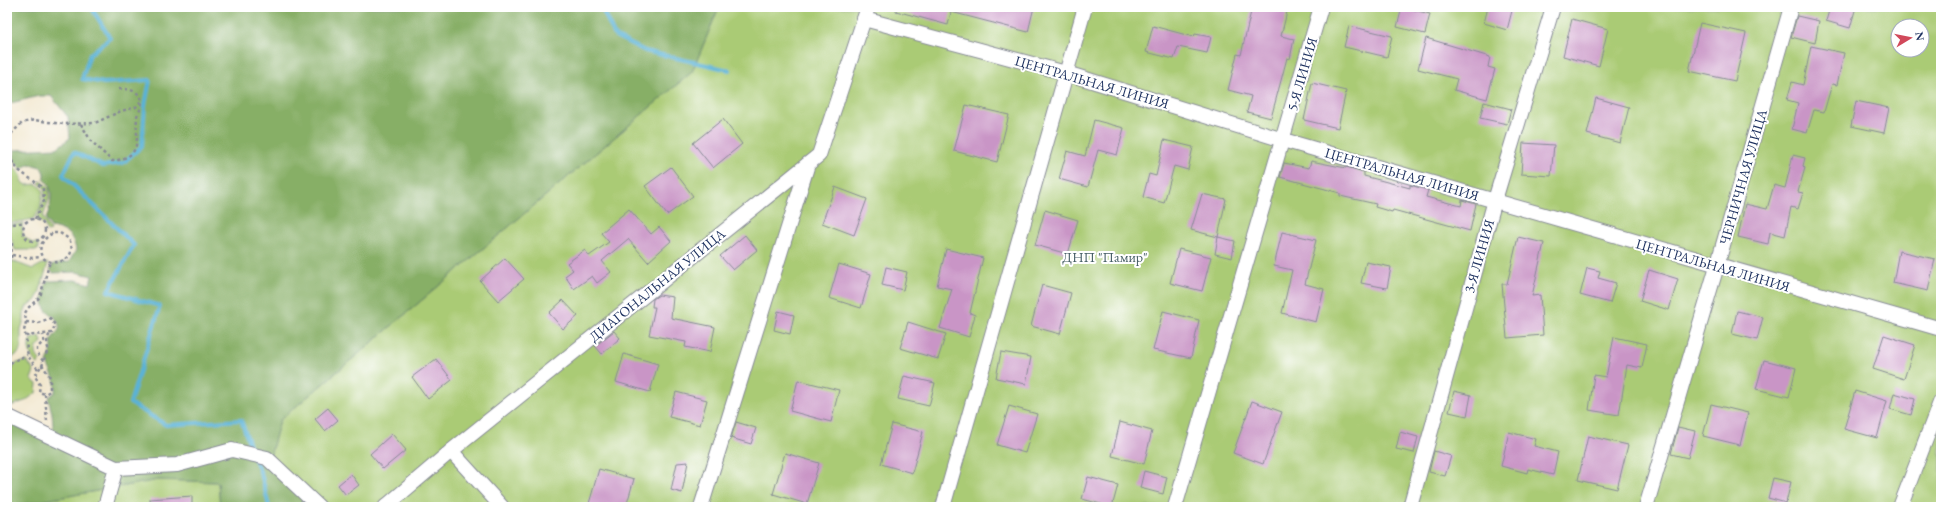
<svg xmlns="http://www.w3.org/2000/svg" width="1948" height="514" font-family="'EB Garamond',serif">
<style>
.green{fill:#aacb74;stroke:#627d69;fill-rule:evenodd}
.forest{fill:#87af66;stroke:#516f62}
.lines{fill:none;stroke-linecap:round;stroke-linejoin:round}
.stream{stroke:#5ab2d7;stroke-width:4}
.building{fill:#c995c6}
.minor-casing{stroke:#868a95;stroke-width:16}
.path{stroke:#868a95;stroke-width:2.5;stroke-dasharray:3 3;stroke-linecap:butt}
.minor{stroke:#fff;stroke-width:14}
.labels{text-anchor:middle;dominant-baseline:central;stroke-width:4;stroke-linejoin:round;paint-order:stroke}
.street-label{font-size:14px;fill:#1b2f5e;stroke:#fff}
.park-label{font-size:14px;fill:#465e65;stroke:#fff}
</style>
<rect width="100%" height="100%" fill="#fff"/>
<filter id="ink" filterUnits="userSpaceOnUse"><feTurbulence type="fractalNoise" baseFrequency=".025" numOctaves="2"/><feDisplacementMap in="SourceGraphic" scale="8" xChannelSelector="R" yChannelSelector="G"/><feConvolveMatrix kernelMatrix="1 2 1 2 8 2 1 2 1" color-interpolation-filters="sRGB"/></filter>
<filter id="wash" filterUnits="userSpaceOnUse"><feTurbulence type="fractalNoise" baseFrequency=".012" numOctaves="4" result="noise"/><feDisplacementMap in="SourceGraphic" scale="16" xChannelSelector="R" yChannelSelector="G"/><feGaussianBlur stdDeviation="0.9" result="paint"/><feColorMatrix in="noise" values="0 0 0 0 0 0 0 0 0 0 0 0 0 0 0 0 0 1.4 0 .05"/><feComposite in="paint" operator="in"/></filter>
<g filter="url(#wash)">
<rect width="100%" height="100%" fill="#f1e6cc"/>
<g class="green">
<path d="M719 7H1941V507H319L269 459 280 420 692 72ZM1898 26H1922V50H1898Z"/>
<polygon points="7,147 10,152 11,163 21,175 22,182 27,185 37,184 43,190 40,209 33,219 7,224"/>
<path d="M41 181 49 188V199L43 217 51 231 47 232 44 224 36 219C42 209 45 200 45 188L39 183Z"/>
<polygon points="23,223 22,225 23,236 32,243 38,243 38,250 15,250 7,226"/>
<polygon points="12,261 33,269 42,264 48,263 39,294 35,301 27,306 24,313 24,320 21,329 21,346 19,353 10,359 7,358 7,264"/>
<path d="M40 336 42 342C36 347 33 353 40 360L38 364C31 359 26 347 31 339Z"/>
<polygon points="27,361 34,371 31,379 37,384 36,393 25,401 7,407 7,372 17,363"/>
<polygon points="158,480 218,482 220,507 7,507"/>
</g>
<path class="forest" d="M7 7H719L692 72 280 420 269 460 318 507H220L218 482 158 480 7 507V417L54 438 52 413 48 398 55 392C56 378 52 375 47 363L52 348 51 340C58 329 64 331 54 316 39 310 43 296 46 283L48 281 75 280 90 284 92 276 76 272 53 273 50 270 53 264 69 262 76 250C73 234 66 230 51 227L46 219C50 207 56 188 44 180V173L41 167 29 164 21 169 14 160V150L57 148 70 138 68 117 51 96H39L11 103 7 101Z"/>
<g class="lines">
<g class="stream">
<polyline points="91,7 110,38 90,54 82,79 104,83 150,80 145,105 142,146 123,163 103,166 74,152 63,175 134,245 108,291 160,306 130,403 166,425 241,420 252,451"/>
<polyline points="601,7 615,36 645,51 729,70"/>
<polyline points="255,459 262,477 269,507"/>
</g>
</g>
<g id="blocks">
<g class="building">
<polygon points="896,7 1034,7 1028,32 951,12 948,25 896,11"/>
<polygon points="1252,7 1263,7 1287,12 1281,36 1294,39 1290,59 1287,58 1271,118 1247,112 1251,96 1228,90 1237,54 1241,55"/>
<polygon points="1402,7 1430,14 1425,34 1397,27"/>
<polygon points="1488,7 1513,7 1507,30 1484,23"/>
<polygon points="1830,7 1856,7 1850,28 1826,21"/>
<polygon points="1797,16 1819,21 1815,43 1791,37"/>
<polygon points="1572,19 1608,29 1599,66 1563,56"/>
<polygon points="1700,23 1746,33 1735,81 1689,71"/>
<polygon points="1153,26 1194,37 1195,34 1211,37 1207,53 1178,47 1174,59 1146,52"/>
<polygon points="1349,26 1392,36 1387,57 1344,47"/>
<polygon points="1426,38 1490,57 1488,67 1495,69 1487,99 1454,90 1457,79 1418,69"/>
<polygon points="1811,46 1844,53 1837,85 1832,84 1824,112 1814,110 1807,133 1792,129 1798,103 1787,100 1792,82 1803,85"/>
<polygon points="1312,83 1346,91 1338,128 1304,120"/>
<polygon points="1596,98 1629,107 1620,143 1587,134"/>
<polygon points="1856,101 1889,108 1884,133 1851,126"/>
<polygon points="1484,102 1511,109 1507,124 1480,118"/>
<polygon points="966,105 1009,115 997,162 954,151"/>
<polygon points="723,119 742,144 713,168 693,143"/>
<polygon points="1094,120 1124,128 1117,155 1098,150 1088,187 1059,179 1067,151 1085,156"/>
<polygon points="1164,140 1193,147 1188,170 1174,166 1164,203 1143,197 1149,174 1156,176"/>
<polygon points="1523,143 1554,145 1551,176 1521,174"/>
<polygon points="1793,155 1805,158 1803,166 1805,168 1798,192 1803,193 1798,209 1791,207 1785,236 1770,232 1768,244 1738,237 1745,204 1767,209 1774,185 1785,188"/>
<polygon points="1311,161 1346,168 1346,167 1364,172 1364,176 1410,188 1410,185 1428,190 1426,197 1461,206 1462,200 1476,204 1470,231 1393,210 1392,212 1375,207 1376,204 1340,196 1340,193 1280,177 1284,163 1309,168"/>
<polygon points="671,167 693,196 667,215 645,186"/>
<polygon points="835,187 867,199 854,235 822,223"/>
<polygon points="1202,194 1226,199 1218,237 1191,230"/>
<polygon points="629,209 651,234 659,227 671,241 648,262 628,239 602,261 611,272 597,283 592,276 574,289 565,276 573,270 567,263 585,250 589,256 609,242 601,233"/>
<polygon points="1045,210 1078,220 1068,254 1035,245"/>
<polygon points="1282,232 1316,240 1305,284 1324,289 1316,322 1282,313 1292,270 1274,266"/>
<polygon points="745,235 757,250 733,270 720,256"/>
<polygon points="1218,237 1235,241 1232,258 1215,254"/>
<polygon points="1518,237 1544,243 1532,296 1540,295 1543,335 1507,338 1502,284 1507,284"/>
<polygon points="946,249 983,258 970,313 975,315 969,337 940,328 952,289 937,286"/>
<polygon points="1179,249 1211,257 1202,291 1170,283"/>
<polygon points="1899,251 1935,259 1928,291 1893,283"/>
<polygon points="505,258 524,279 498,301 480,281"/>
<polygon points="1366,262 1391,267 1387,288 1361,283"/>
<polygon points="839,264 871,274 861,308 829,298"/>
<polygon points="886,267 907,272 903,290 882,285"/>
<polygon points="1587,268 1600,271 1598,278 1616,283 1610,303 1580,295"/>
<polygon points="1649,270 1678,279 1669,310 1640,301"/>
<polygon points="1042,285 1071,293 1060,334 1031,326"/>
<polygon points="659,295 673,297 671,318 715,327 710,352 685,347 686,342 649,335 655,307 652,307 653,299"/>
<polygon points="563,300 578,316 563,329 549,313"/>
<polygon points="778,311 794,315 790,334 774,330"/>
<polygon points="1163,311 1199,320 1191,358 1153,350"/>
<polygon points="1737,311 1763,317 1757,340 1732,334"/>
<polygon points="908,322 946,334 938,359 900,348"/>
<polygon points="614,331 620,338 602,354 595,346"/>
<polygon points="1884,335 1915,345 1904,379 1873,369"/>
<polygon points="1614,337 1647,344 1642,368 1627,365 1619,415 1589,410 1594,375 1606,377"/>
<polygon points="1001,352 1031,357 1026,384 996,378"/>
<polygon points="624,354 658,364 650,392 616,382"/>
<polygon points="436,359 452,380 428,399 412,377"/>
<polygon points="1764,360 1796,368 1789,397 1756,389"/>
<polygon points="904,376 935,383 929,406 898,399"/>
<polygon points="798,380 839,390 831,422 790,411"/>
<polygon points="1454,391 1471,395 1467,416 1449,412"/>
<polygon points="1855,391 1887,401 1877,438 1844,429"/>
<polygon points="676,392 707,400 700,425 669,417"/>
<polygon points="1894,393 1915,399 1911,415 1890,409"/>
<polygon points="1252,401 1282,412 1263,464 1233,453"/>
<polygon points="1711,404 1748,413 1740,445 1703,436"/>
<polygon points="1009,406 1037,414 1025,453 997,445"/>
<polygon points="328,408 338,420 325,431 315,419"/>
<polygon points="736,422 756,428 751,444 731,438"/>
<polygon points="1120,422 1152,431 1144,464 1112,456"/>
<polygon points="892,424 923,432 912,473 881,464"/>
<polygon points="1678,427 1695,431 1688,458 1671,454"/>
<polygon points="1400,432 1418,437 1414,453 1396,449"/>
<polygon points="1509,432 1536,439 1534,446 1558,452 1553,475 1528,469 1527,473 1501,466"/>
<polygon points="392,434 406,450 383,469 370,454"/>
<polygon points="1588,436 1628,445 1617,489 1578,480"/>
<polygon points="1434,451 1451,456 1445,476 1429,472"/>
<polygon points="785,453 819,463 807,504 773,494"/>
<polygon points="688,462 682,493 671,490 677,463"/>
<polygon points="599,469 634,479 626,507 588,507"/>
<polygon points="1144,471 1167,477 1163,494 1140,488"/>
<polygon points="351,474 359,485 346,495 338,485"/>
<polygon points="1088,477 1118,485 1112,507 1082,499"/>
<polygon points="1773,478 1791,482 1786,503 1768,498"/>
<polygon points="192,496 192,507 150,507 150,499"/>
</g>
</g>
</g>
<g filter="url(#ink)">
<use href="#blocks" fill-opacity="0" stroke="#868a95" stroke-width="1"/>
<g class="lines">
<g class="minor-casing">
<g id="minor">
<polyline points="864,19 1066,73 1283,140 1941,329"/>
<polyline points="7,416 116,468 177,465 232,450 267,458 319,507"/>
<polyline points="451,451 502,507"/>
<polyline points="105,507 116,468"/>
<polyline points="385,507 451,451 819,155 868,7"/>
<polyline points="701,507 808,164"/>
<polyline points="943,507 1085,7"/>
<polyline points="1175,507 1321,7"/>
<polyline points="1410,507 1495,200 1553,7"/>
<polyline points="1646,507 1717,266 1791,7"/>
<polyline points="1900,507 1941,400"/>
</g>
</g>
<g class="path">
<path d="M81 124 91 141 112 161C145 157 135 137 137 116 138 113 140 111 141 107 145 93 131 88 119 89"/>
<path d="M35 219 44 201 43 188C21 170 5 170 11 134L22 123 34 120 63 124 95 123 121 111 136 107 141 101"/>
<circle cx="34" cy="230" r="11"/>
<polyline points="7,225 26,222"/>
<polyline points="7,232 12,244 11,260 7,262"/>
<path d="M54 233H60L69 239C83 267 34 270 41 246 42 241 48 235 54 233Z"/>
<polyline points="12,255 31,258 41,257"/>
<polyline points="26,322 38,323 50,318 55,325 52,333 26,336"/>
<polyline points="7,360 10,366 7,370"/>
<polyline points="43,361 37,353 37,348 44,341 43,335"/>
<polyline points="10,363 27,355"/>
<polygon points="41,366 43,366 50,377 50,391 45,394 39,392 40,385 35,376"/>
<polyline points="42,366 48,349 47,340 50,333"/>
<path d="M38 369C21 351 30 348 24 331L26 322 25 313 28 308 40 297 50 261"/>
<polyline points="45,394 47,422"/>
</g>
<use href="#minor" class="minor"/>
</g>
</g>
<g class="labels">
<g class="street-label">
<text transform="translate(1302 74) rotate(-74)">5-Я ЛИНИЯ</text>
<text transform="translate(1092 82) rotate(16)">ЦЕНТРАЛЬНАЯ ЛИНИЯ</text>
<text transform="translate(1402 174) rotate(16)">ЦЕНТРАЛЬНАЯ ЛИНИЯ</text>
<text transform="translate(1743 177) rotate(-74)">ЧЕРНИЧНАЯ УЛИЦА</text>
<text transform="translate(1479 256) rotate(-74)">3-Я ЛИНИЯ</text>
<text transform="translate(1713 265) rotate(16)">ЦЕНТРАЛЬНАЯ ЛИНИЯ</text>
<text transform="translate(657 285) rotate(-39)">ДИАГОНАЛЬНАЯ УЛИЦА</text>
</g>
<g class="park-label">
<text x="1105" y="257">ДНП "Памир"</text>
</g>
</g>
<rect width="1948" height="514" fill="none" stroke="#fff" stroke-width="24"/>
<g transform="translate(1910 38) rotate(80)"><circle r="19" fill="#ffffff" stroke="#a4acbf"/>
<path d="M0-3L7 15L0 10L-7 15Z" fill="#d1495b"/>
<text y="-6" font-size="11" font-weight="bold" text-anchor="middle" fill="#1b2f5e">N</text>
</g>
</svg>
